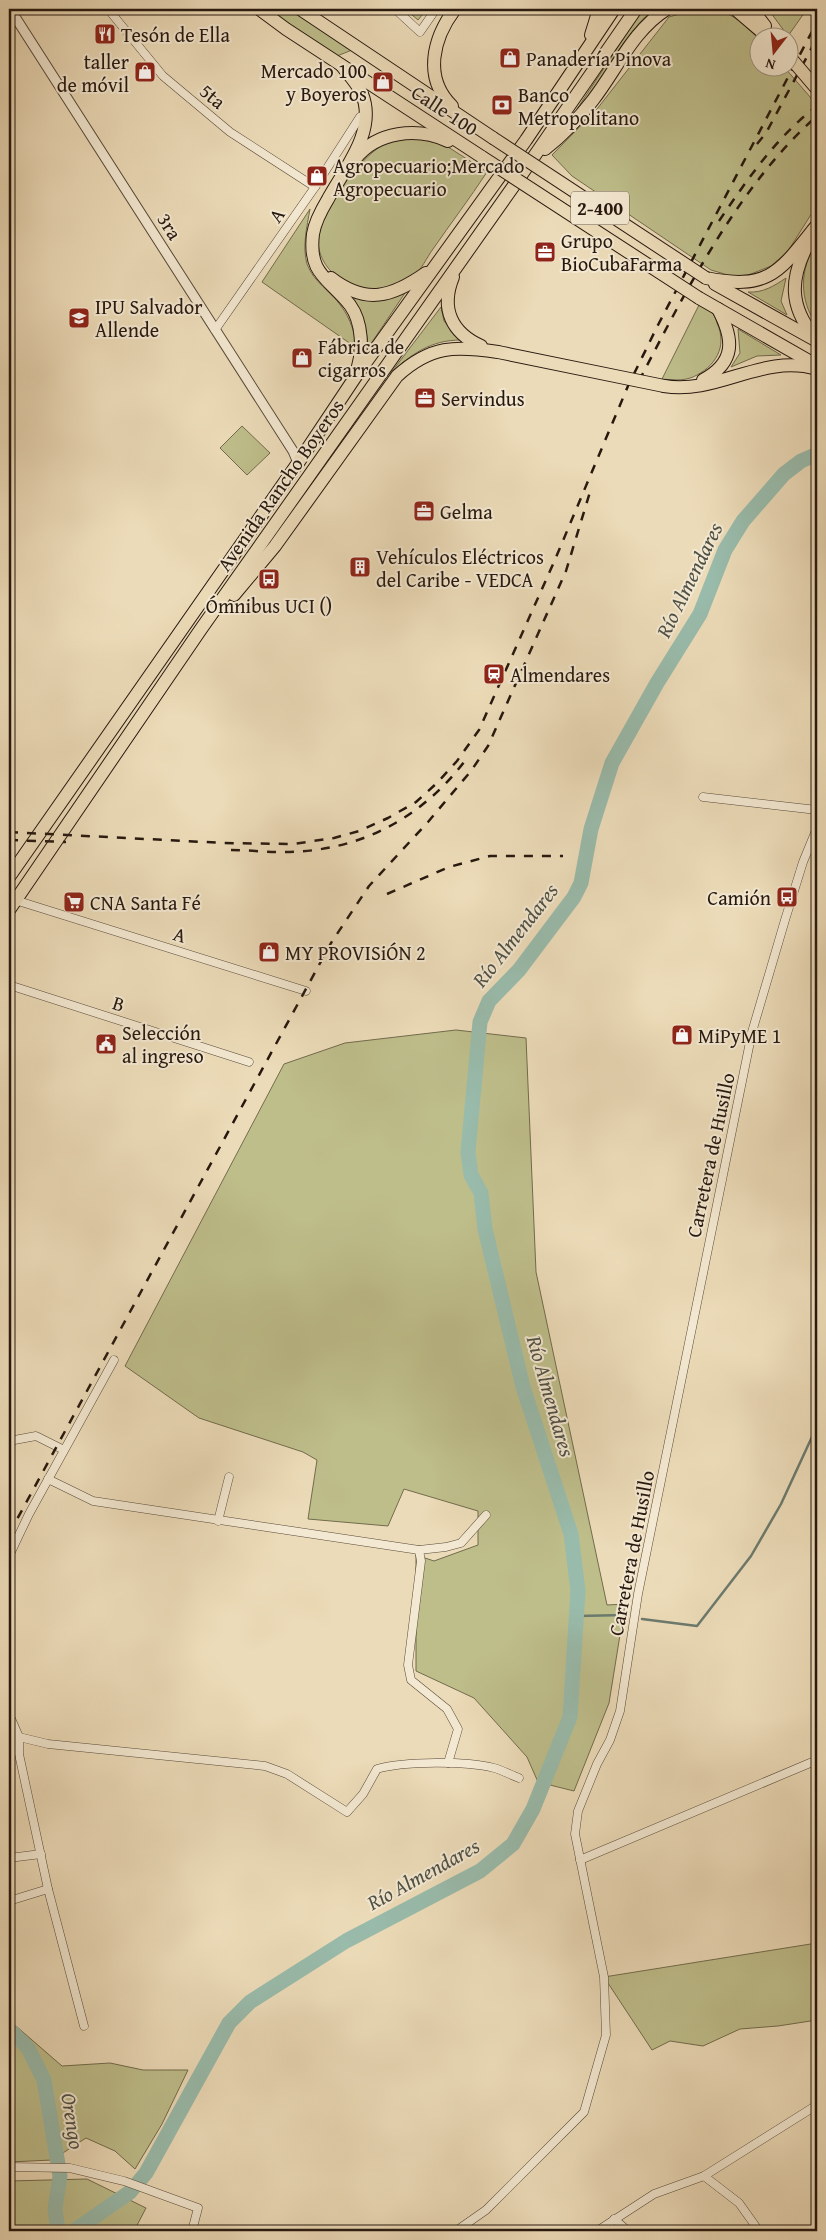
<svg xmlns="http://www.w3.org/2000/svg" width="826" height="2240" font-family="'Gentium Book Plus',serif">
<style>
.green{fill:#bebe8b;stroke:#726b4d}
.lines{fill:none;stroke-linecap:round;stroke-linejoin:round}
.stream{stroke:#6b7a6d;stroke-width:2.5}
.river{stroke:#99bbab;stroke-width:15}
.minor-casing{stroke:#584939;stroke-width:9}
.tertiary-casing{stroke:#584939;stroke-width:11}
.trunk-casing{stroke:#27180f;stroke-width:14}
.minor{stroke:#f3e8d1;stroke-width:8}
.tertiary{stroke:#f3e8d1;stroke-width:9}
.trunk{stroke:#ecdbb8;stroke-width:12}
.rail{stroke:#27180f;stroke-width:2.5;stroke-dasharray:9 9;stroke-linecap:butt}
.trunk-bridge-casing{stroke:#27180f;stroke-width:14;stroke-linecap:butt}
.trunk-bridge{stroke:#ecdbb8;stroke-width:12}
.labels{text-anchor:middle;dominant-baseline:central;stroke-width:4;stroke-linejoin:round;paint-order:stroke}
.shield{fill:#f3e8d1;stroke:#645649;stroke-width:1}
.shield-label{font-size:19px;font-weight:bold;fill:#27180f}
.poi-label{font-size:20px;fill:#27180f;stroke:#f3e8d1;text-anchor:start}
.street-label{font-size:20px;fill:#27180f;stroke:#f3e8d1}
.water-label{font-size:21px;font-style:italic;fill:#4f5146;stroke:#f3e8d1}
</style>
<rect width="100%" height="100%" fill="#ecdbb8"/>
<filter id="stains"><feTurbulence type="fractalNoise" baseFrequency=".004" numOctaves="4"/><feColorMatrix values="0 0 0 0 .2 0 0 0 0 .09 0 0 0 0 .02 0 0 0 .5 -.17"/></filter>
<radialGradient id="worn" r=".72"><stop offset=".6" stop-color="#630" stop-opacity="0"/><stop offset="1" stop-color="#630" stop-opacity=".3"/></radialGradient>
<g class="green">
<polygon points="267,9 292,9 352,50 337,56"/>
<polygon points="405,9 427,9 418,20"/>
<path d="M643 9H654C622 35 605 78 577 109Z"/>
<path d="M697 9C728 9 736 17 758 38V68H785L817 105V205L788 251 771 266 746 276 728 275 711 270 572 176 552 155 597 109 669 17Z"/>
<polygon points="768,9 807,9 788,36"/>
<path d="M416 138 445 145 487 172C470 198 451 223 433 249 427 257 421 271 413 276 405 281 390 290 382 291 353 292 322 275 318 244 315 216 359 158 383 145 393 140 405 140 416 138Z"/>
<path d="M310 209C307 226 302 247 307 264 314 283 330 290 341 306 351 319 354 333 358 349L262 282Z"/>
<path d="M817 243V325C799 301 799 268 817 243Z"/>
<path d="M786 278 781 301 787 315 748 292C763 293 774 286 786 278Z"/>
<path d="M405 293 368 348 366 330 350 296C369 303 386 301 405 293Z"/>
<path d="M699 305C703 307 709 310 712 313 715 315 716 320 717 323 728 347 715 367 693 377 683 381 673 380 662 379Z"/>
<path d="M441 307 444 321 461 340C431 340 411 354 390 374Z"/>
<polygon points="738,329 781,355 757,356 731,367 740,353"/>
<polygon points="242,426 270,453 247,475 220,448"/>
<polygon points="456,1030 526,1038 536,1272 607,1605 625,1604 609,1703 574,1791 538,1782 527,1757 474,1698 416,1671 416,1555 434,1561 478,1545 478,1511 404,1489 388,1526 308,1519 317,1460 303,1452 199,1418 125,1366 284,1064 345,1043"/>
<polygon points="817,1943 817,2020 778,2026 740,2029 703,2046 670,2041 652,2050 604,1977"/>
<polygon points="9,2020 62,2066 110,2063 143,2070 188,2070 162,2124 135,2169 115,2151 86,2138 52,2160 9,2162"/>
<polygon points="87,2179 146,2208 134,2231 9,2231 9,2181"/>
</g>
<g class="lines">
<g class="stream">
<polyline points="577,1616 626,1615"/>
<polyline points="642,1619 697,1626 751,1556 781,1504 817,1426"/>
</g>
<g class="river">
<polyline points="9,2029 28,2048 44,2080 60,2176 55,2209 58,2231"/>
<polyline points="74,2231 130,2192 146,2173 229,2023 250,2002 346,1941 480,1871 513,1844 533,1809 570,1717 578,1591 571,1534 523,1387 485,1229 481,1193 471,1175 468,1152 470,1130 480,1022 489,1001 519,970 574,897 581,883 591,829 612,763 657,683 700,614 725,550 743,521 784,474 801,461 817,454"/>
</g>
<g class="minor-casing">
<g id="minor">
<polyline points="108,9 163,76 230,132 315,187"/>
<polyline points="395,9 420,32 436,9"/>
<polyline points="215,330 315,187 360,117"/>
<polyline points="703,797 817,810"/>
<polyline points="15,900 306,991"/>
<polyline points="9,985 249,1062"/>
<polyline points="9,1441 36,1436 64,1450"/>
<polyline points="48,1479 93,1501 419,1550 446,1547 461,1543 486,1515"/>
<polyline points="218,1521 229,1477"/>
<polyline points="419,1550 421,1561 408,1665 411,1680 447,1709 458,1729 448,1763"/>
<polyline points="9,1556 29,1514 114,1360"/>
<polyline points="9,1714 19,1737 19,1754 48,1889 84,2026"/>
<path d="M19 1737 48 1744 265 1766 287 1774 347 1812 363 1794 377 1769C405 1761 465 1761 494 1768 502 1770 511 1775 519 1778"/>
<polyline points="9,1858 41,1854"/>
<polyline points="580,1860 810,1763 817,1762"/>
<polyline points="9,1901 48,1889"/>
<polyline points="9,2167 70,2168 124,2181 198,2208 192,2231"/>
<polyline points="704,2176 739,2203 759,2231"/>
<polyline points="614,2219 628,2231"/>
<polyline points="456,2231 486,2210 584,2112 606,2035 604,1977 575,1834 578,1811 597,1764 610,1740 620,1711 638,1594 752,1032 785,920 803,862 817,828"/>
<polyline points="597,2231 654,2194 704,2176 817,2105"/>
</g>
</g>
<g class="tertiary-casing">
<polyline id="tertiary" points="10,9 293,451 298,463"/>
</g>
<g class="trunk-casing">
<g id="trunk">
<polyline points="259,9 286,29 482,157"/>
<polyline points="300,9 493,138"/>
<polyline points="735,9 769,38"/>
<polyline points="752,9 765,26"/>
<polyline points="591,35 599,9"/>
<path d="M342 66C349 75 357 83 362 94 377 131 345 168 328 199 322 209 315 221 313 234 308 275 329 278 350 305 363 323 363 350 357 371"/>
<path d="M452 106C423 78 433 38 455 9"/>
<path d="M545 149C563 135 579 118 593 100 617 69 633 30 667 9"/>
<path d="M355 159C377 131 417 127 448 141"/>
<path d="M808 244C790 278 789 306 814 336"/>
<path d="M453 277C440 309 452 333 481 346"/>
<path d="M331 278C366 305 392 297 426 273"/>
<path d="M706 278C770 291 780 271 817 225"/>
<polyline points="715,284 817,341"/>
<polyline points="699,298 816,365"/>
<path d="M703 380C736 362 734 339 718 309"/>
<path d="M664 386C718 395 762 353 817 369"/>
<path d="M234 595 275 546 397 376C431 345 455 346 498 352"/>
<polyline points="9,877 298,463 356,376 526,140 614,9"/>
<polyline points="9,910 201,629 515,184 636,9"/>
</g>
</g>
<use href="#minor" class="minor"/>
<use href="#tertiary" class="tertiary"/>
<use href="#trunk" class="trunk"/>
<g class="rail">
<polyline points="757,144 766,133 817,38"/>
<path d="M719 221C747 180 777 136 817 106"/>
<path d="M639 381C686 290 740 184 817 116"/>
<polyline points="9,832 224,843 293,844 334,838 359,831 388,818 416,802 437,783 457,761 479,730 554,562 628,386 658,325 817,22"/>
<polyline points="9,840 66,842"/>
<path d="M231 850C247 850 264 852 280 852 355 853 419 821 464 762"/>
<polyline points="387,894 449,867 490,856 563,856"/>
<polyline points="9,1534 331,943 369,886 428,822 471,771 488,746 566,571 590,492"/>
</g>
<g class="trunk-bridge-casing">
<g id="trunk-bridge">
<polyline points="788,55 817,89"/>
<polyline points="493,138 706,278"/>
<polyline points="482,157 699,298"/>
<polyline points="498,352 664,386"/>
</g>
</g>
<use href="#trunk-bridge" class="trunk-bridge"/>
</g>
<defs>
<g id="restaurant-square" transform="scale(1.125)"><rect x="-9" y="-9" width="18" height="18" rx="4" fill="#8f2418" stroke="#f3e8d1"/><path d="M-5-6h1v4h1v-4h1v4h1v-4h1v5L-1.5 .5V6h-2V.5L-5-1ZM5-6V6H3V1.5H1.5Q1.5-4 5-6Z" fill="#fff"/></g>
<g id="shop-square" transform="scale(1.125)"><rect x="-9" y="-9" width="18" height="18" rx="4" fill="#8f2418" stroke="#f3e8d1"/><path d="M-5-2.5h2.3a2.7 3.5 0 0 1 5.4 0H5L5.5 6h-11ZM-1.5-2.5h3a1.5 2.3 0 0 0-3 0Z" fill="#fff"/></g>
<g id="bank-square" transform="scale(1.125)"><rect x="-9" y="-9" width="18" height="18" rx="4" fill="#8f2418" stroke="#f3e8d1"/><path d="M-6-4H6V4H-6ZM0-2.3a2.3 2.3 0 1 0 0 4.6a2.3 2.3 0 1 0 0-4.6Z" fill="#fff"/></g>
<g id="office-square" transform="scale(1.125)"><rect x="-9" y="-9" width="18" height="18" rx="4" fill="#8f2418" stroke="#f3e8d1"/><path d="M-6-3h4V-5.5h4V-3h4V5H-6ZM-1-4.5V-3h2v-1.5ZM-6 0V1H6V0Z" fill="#fff"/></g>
<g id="school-square" transform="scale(1.125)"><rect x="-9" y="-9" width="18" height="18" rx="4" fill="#8f2418" stroke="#f3e8d1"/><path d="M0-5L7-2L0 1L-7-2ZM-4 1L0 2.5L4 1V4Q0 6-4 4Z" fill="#fff"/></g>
<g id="building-square" transform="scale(1.125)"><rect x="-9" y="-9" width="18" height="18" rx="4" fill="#8f2418" stroke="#f3e8d1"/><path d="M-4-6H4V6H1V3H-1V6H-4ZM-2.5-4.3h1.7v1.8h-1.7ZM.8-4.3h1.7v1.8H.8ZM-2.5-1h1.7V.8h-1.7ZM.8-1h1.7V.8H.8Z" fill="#fff"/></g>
<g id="bus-square" transform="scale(1.125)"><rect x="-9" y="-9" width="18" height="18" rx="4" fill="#8f2418" stroke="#f3e8d1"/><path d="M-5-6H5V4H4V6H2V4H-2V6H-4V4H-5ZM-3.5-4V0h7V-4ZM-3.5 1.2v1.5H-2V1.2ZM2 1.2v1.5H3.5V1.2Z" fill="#fff"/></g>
<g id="station-square" transform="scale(1.125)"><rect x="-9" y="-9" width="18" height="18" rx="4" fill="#8f2418" stroke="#f3e8d1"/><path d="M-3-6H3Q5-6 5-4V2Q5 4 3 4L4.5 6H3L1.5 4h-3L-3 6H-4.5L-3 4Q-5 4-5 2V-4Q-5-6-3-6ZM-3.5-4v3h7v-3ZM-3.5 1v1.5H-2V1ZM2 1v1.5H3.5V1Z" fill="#fff"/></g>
<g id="supermarket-square" transform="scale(1.125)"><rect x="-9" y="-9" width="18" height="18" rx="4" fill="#8f2418" stroke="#f3e8d1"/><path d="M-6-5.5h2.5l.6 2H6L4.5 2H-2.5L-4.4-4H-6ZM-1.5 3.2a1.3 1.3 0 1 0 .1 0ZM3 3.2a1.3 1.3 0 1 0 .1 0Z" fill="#fff"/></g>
<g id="civic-square" transform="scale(1.125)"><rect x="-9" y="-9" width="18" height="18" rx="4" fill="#8f2418" stroke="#f3e8d1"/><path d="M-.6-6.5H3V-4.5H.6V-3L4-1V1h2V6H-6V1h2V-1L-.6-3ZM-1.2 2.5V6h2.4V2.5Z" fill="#fff"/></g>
</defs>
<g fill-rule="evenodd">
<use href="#restaurant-square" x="105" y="34"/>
<use href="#shop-square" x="510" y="58"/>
<use href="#shop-square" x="145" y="72"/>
<use href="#shop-square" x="383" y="82"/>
<use href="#bank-square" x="502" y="105"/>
<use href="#shop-square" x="317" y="176"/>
<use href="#office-square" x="545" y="252"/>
<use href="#school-square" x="79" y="318"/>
<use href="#shop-square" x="302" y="358"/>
<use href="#office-square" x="425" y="398"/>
<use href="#office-square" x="424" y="511"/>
<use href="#building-square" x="360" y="567"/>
<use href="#bus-square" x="269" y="579"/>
<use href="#station-square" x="494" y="674"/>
<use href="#bus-square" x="787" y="897"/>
<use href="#supermarket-square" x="74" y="902"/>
<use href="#shop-square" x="269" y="952"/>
<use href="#shop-square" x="682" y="1035"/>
<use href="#civic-square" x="106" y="1044"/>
</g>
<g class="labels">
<rect class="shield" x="571" y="191.5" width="58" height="33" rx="4"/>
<g class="shield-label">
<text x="600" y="208">2-400</text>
</g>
<g class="poi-label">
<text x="121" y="34">Tesón de Ella</text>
<text x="526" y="58">Panadería Pinova</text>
<text x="129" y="61" text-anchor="end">taller<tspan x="129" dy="23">de móvil</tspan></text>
<text x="367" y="70" text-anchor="end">Mercado 100<tspan x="367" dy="23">y Boyeros</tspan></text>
<text x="518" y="94">Banco<tspan x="518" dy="23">Metropolitano</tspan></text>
<text x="333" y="165">Agropecuario;Mercado<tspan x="333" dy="23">Agropecuario</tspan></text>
<text x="561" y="240">Grupo<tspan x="561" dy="23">BioCubaFarma</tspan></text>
<text x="95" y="306">IPU Salvador<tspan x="95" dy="23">Allende</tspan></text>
<text x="318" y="346">Fábrica de<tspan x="318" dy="23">cigarros</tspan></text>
<text x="441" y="398">Servindus</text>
<text x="440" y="511">Gelma</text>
<text x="376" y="556">Vehículos Eléctricos<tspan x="376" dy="23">del Caribe - VEDCA</tspan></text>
<text x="269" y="605" text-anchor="middle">Ómnibus UCI ()</text>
<text x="510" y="674">Almendares</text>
<text x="771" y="897" text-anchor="end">Camión</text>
<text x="90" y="902">CNA Santa Fé</text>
<text x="285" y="952">MY PROVISiÓN 2</text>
<text x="122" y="1032">Selección<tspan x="122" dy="23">al ingreso</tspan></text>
<text x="698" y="1035">MiPyME 1</text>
</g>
<g class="street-label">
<text transform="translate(213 96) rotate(40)">5ta</text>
<text transform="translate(445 110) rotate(33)">Calle 100</text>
<text transform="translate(276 215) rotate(-55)">A</text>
<text transform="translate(170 226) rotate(58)">3ra</text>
<text transform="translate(280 485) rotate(-55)">Avenida Rancho Boyeros</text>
<text transform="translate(180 934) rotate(17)">A</text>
<text transform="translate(119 1003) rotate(18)">B</text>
<text transform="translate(710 1155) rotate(-78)">Carretera de Husillo</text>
<text transform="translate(631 1553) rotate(-79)">Carretera de Husillo</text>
</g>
<g class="water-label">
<text transform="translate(689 580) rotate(-64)">Río Almendares</text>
<text transform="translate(515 935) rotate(-52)">Río Almendares</text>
<text transform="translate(551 1396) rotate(74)">Río Almendares</text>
<text transform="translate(423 1874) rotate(-29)">Río Almendares</text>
<text transform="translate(73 2121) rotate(81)">Orengo</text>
</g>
</g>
<rect width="826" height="2240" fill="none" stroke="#ecdbb8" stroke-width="30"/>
<rect x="10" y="10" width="806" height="2220" fill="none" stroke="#27180f" stroke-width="2.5"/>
<rect x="15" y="15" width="796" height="2210" fill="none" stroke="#27180f"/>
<g transform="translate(774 52) rotate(196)"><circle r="24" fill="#f3e8d1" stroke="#a19583"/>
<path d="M0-4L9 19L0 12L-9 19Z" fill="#8f2418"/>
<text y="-8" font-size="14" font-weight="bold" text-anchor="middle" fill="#27180f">N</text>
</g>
<rect width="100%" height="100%" filter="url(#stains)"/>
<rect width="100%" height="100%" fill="url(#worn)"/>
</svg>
